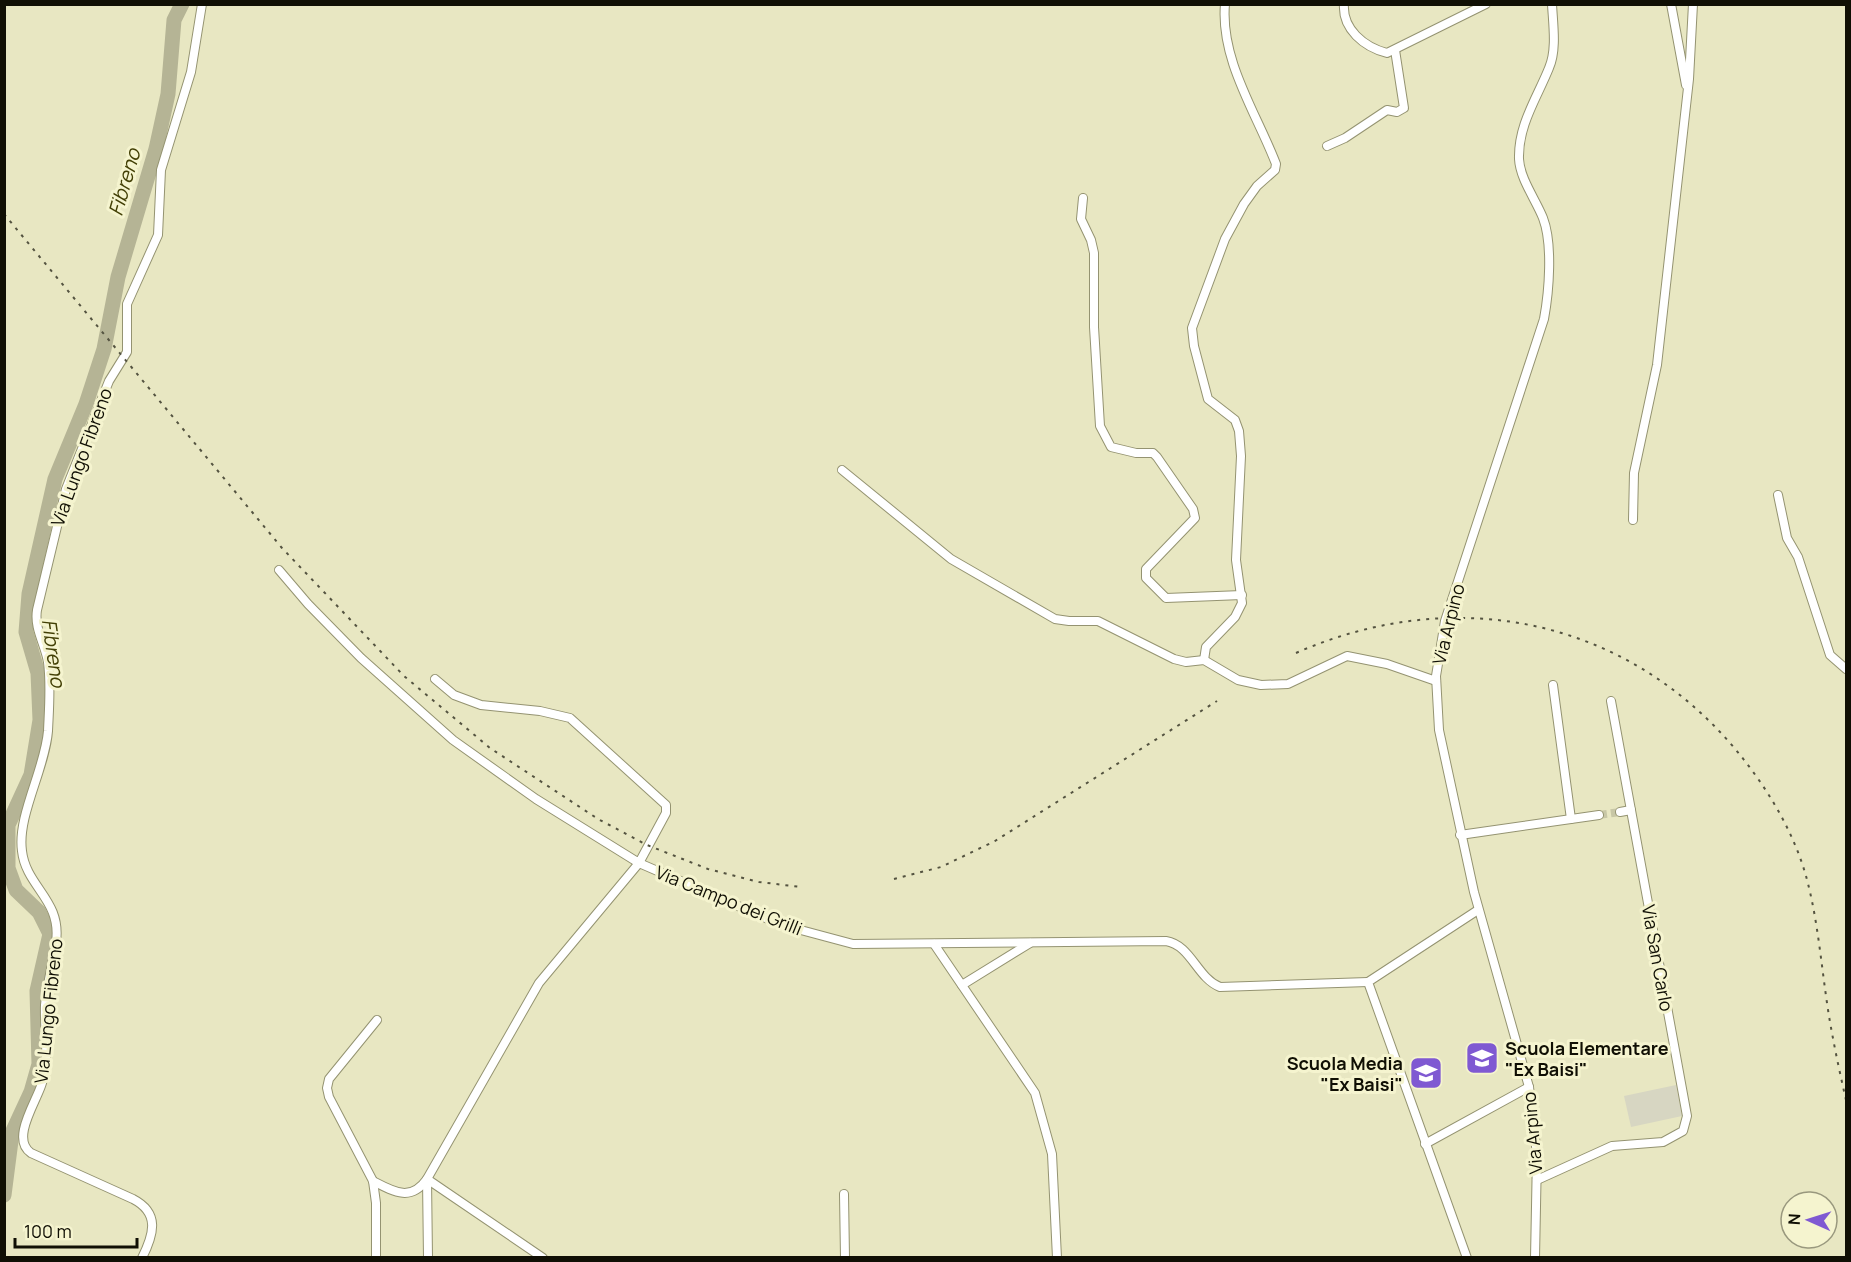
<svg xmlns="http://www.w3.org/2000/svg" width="1851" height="1262" font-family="Manrope,sans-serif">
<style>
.green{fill:#d7d6c2}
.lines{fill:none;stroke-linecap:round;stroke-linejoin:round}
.river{stroke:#b5b495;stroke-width:15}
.minor-tunnel{stroke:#c8c7a6;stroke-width:8;stroke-dasharray:8 4;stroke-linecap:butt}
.minor-casing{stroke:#949371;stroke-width:10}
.minor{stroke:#fff;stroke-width:8}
.rail{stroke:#545340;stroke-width:2;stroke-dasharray:3 6;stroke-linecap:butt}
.labels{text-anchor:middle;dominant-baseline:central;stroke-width:6;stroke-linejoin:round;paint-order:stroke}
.street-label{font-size:18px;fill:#100f04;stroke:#f5f4cf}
.poi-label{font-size:18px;font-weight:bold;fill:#100f04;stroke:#f5f4cf;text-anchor:start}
.water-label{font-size:20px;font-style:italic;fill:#434006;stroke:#f5f4cf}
</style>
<rect width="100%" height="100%" fill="#e8e7c2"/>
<polygon class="green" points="1676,1085 1682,1116 1631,1127 1624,1096"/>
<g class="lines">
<polyline class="river" points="4,1195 12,1133 31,1092 39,1064 37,991 50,934 39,912 16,890 8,868 8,825 31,775 40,720 38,673 26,632 29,594 55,479 86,404 104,349 118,277 156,149 168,94 174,20 182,4"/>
<polyline class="minor-tunnel" points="1599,815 1620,812"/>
<g class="minor-casing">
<g id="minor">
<path d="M1344 4C1342 29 1364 47 1387 53L1486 4"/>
<polyline points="1671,4 1686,85"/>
<polyline points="1327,146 1345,138 1387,110 1397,112 1404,108 1395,50"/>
<polyline points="1083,198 1081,219 1091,240 1094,253 1094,327 1100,426 1111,447 1136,453 1153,453 1157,457 1193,509 1195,518 1146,569 1146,578 1166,598 1242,595"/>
<polyline points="842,470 951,559 1055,619 1069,621 1098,621 1174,659 1186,662 1204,660 1238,680 1261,685 1288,684 1347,656 1387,664 1436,681"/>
<polyline points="1778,495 1787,538 1798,557 1830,655 1846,669"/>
<polyline points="1633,520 1634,473 1657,365 1689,79 1693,4"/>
<polyline points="279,570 308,604 361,658 453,740 536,799 639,863 666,813 666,805 570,718 540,711 481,705 454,695 435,679"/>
<path d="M1204 660 1206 647 1235 617 1242 603 1236 560 1241 456 1239 431 1235 420 1208 399 1194 346 1192 328 1225 239 1244 204 1257 186 1275 170 1276 164C1257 114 1220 60 1225 4"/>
<polyline points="1553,685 1571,819"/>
<polyline points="1620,812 1631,810"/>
<polyline points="1460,835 1599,815"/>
<polyline points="934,944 1035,1093 1052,1154 1057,1258"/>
<polyline points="962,985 1030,943"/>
<polyline points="1425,1144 1529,1087"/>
<polyline points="1537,1180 1612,1146 1663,1142 1683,1131 1687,1116 1611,701"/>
<path d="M373 1181C394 1192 411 1202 427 1179L543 1258"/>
<polyline points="844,1194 845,1258"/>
<path d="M142 1258C154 1234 160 1213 133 1199L31 1153C10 1139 37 1101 42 1083 50 1058 44 1030 45 1005 47 984 53 963 56 942 62 900 26 887 22 851 17 816 45 769 48 731 49 708 51 685 48 662 45 644 34 629 37 610L66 489 109 381 127 352V304L158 235 161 170 191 72 202 4"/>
<polyline points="376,1258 376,1203 373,1181 329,1097 327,1088 329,1079 377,1020"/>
<path d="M428 1258 427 1179 539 983 639 863 782 925 853 944 1166 941C1191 945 1197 978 1220 987L1368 982"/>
<polyline points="1467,1258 1368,982 1478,910"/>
<path d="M1535 1258 1537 1155 1529 1087 1474 892 1439 730 1436 676 1445 621 1544 319C1549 292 1553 244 1543 218 1536 200 1520 179 1519 159 1518 125 1537 98 1549 68 1557 50 1553 24 1552 4"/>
</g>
</g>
<use href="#minor" class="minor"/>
<g class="rail">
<polyline points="4,214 282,548 404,676 490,748 598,819 647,845 708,869 759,882 801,887"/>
<path d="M1296 653C1453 584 1625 617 1736 750 1766 786 1793 830 1806 876 1820 927 1822 981 1832 1033 1836 1055 1841 1078 1846 1100"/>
<polyline points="894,879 941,867 995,841 1217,701"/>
</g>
</g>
<defs>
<g id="school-square" transform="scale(1.725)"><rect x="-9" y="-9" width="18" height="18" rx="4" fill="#7f59d2" stroke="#f5f4cf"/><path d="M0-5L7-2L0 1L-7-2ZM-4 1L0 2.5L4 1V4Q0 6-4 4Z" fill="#fff"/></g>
</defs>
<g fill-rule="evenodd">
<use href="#school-square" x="1482" y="1058"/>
<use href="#school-square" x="1426" y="1073"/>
</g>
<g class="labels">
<g class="street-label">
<text transform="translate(81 457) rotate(-70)">Via Lungo Fibreno</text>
<text transform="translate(1448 624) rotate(-76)">Via Arpino</text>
<text transform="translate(729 900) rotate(22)">Via Campo dei Grilli</text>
<text transform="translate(1658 958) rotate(80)">Via San Carlo</text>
<text transform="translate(48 1011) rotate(-84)">Via Lungo Fibreno</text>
<text transform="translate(1532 1133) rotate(-95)">Via Arpino</text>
</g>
<g class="poi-label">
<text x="1505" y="1048">Scuola Elementare<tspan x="1505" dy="21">"Ex Baisi"</tspan></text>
<text x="1403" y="1063" text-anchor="end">Scuola Media<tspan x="1403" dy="21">"Ex Baisi"</tspan></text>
</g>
<g class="water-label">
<text transform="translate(124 182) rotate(-74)">Fibreno</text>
<text transform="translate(54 653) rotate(82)">Fibreno</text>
</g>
</g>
<rect width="1851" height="1262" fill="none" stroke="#100f04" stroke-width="12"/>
<g transform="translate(1809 1220) rotate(273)"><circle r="28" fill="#f5f4cf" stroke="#99987e" stroke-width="1.5"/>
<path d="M0-4.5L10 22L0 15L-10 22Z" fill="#7f59d2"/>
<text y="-9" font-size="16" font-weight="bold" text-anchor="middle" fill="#100f04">N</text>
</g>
<path d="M15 1238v9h122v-9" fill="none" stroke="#100f04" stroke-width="3"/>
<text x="24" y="1238" font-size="18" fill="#100f04" stroke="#f5f4cf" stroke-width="4.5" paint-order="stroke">100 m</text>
</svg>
